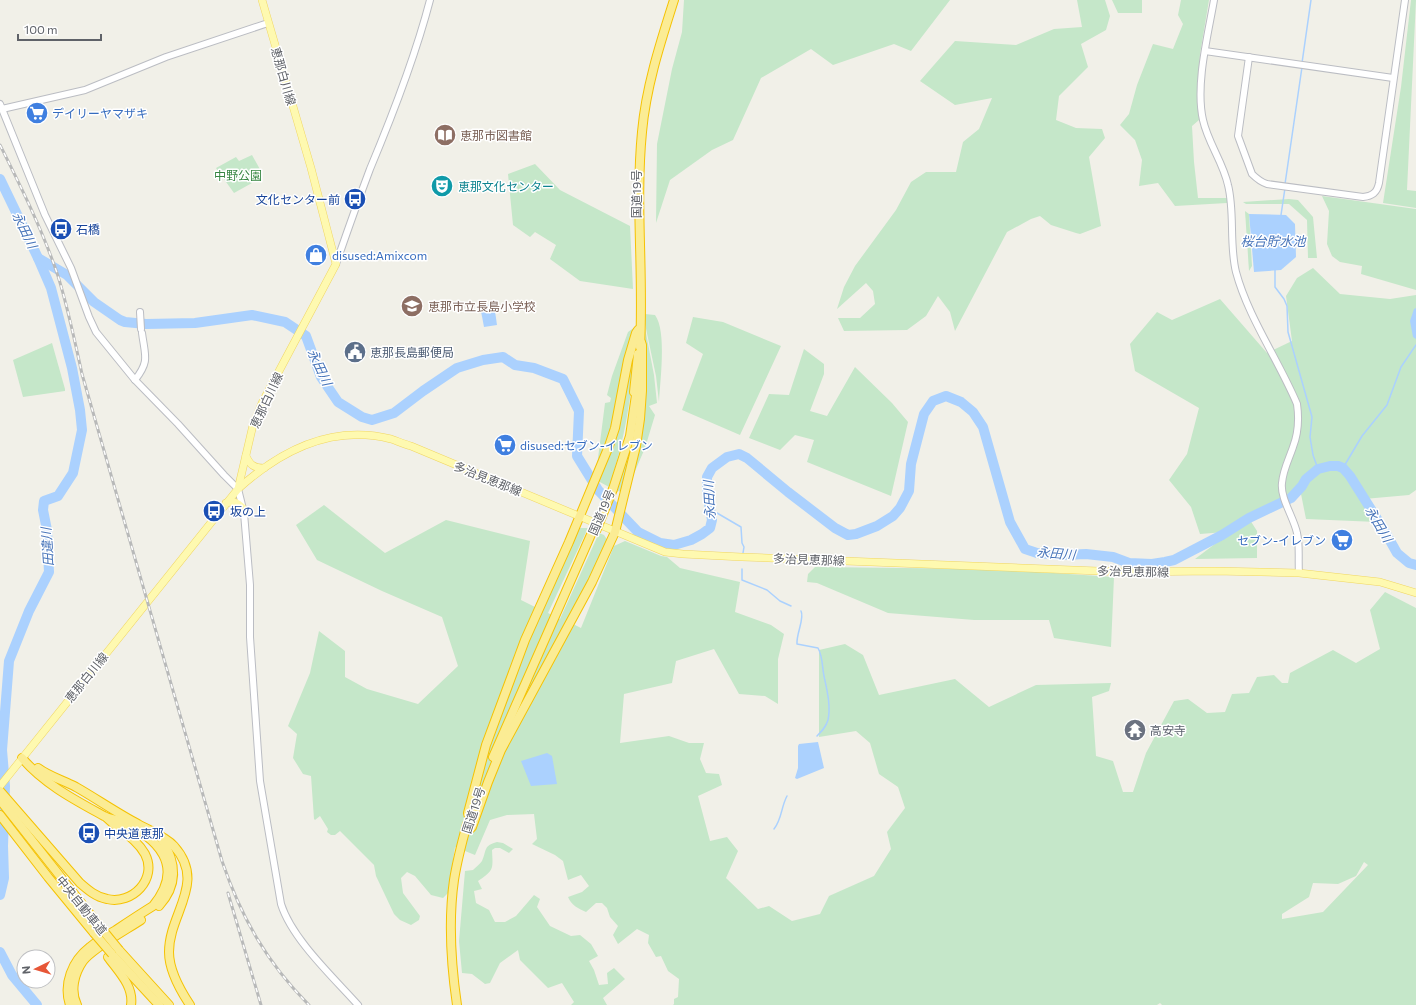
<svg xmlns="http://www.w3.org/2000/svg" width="1416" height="1005" font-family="Commissioner,'Noto Sans JP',sans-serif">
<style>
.green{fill:#c5e7c9;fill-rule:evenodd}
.water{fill:#abd1fe}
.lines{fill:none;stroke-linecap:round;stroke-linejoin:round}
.stream{stroke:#abd1fe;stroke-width:1.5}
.river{stroke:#abd1fe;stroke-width:10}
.secondary-casing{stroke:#bbbdc3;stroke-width:8}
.primary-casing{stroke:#f0d662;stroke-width:8}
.highway-casing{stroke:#f5c203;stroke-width:10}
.secondary{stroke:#fff;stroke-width:6}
.primary{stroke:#fef9b0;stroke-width:7}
.highway{stroke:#fbec94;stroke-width:8}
.rail-casing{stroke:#b8b9b9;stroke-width:3}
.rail{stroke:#fff;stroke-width:1.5;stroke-dasharray:4.5;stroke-linecap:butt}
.highway-bridge-casing{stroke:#f5c203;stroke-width:10;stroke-linecap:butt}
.highway-bridge{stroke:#fbec94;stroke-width:8}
.labels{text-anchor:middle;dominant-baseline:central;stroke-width:3;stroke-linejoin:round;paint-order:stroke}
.street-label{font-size:12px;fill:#5f6268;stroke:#fff}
.shop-label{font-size:12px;fill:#366cbe;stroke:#fff;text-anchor:start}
.education-label{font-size:12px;fill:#785e54;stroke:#fff;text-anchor:start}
.park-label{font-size:12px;fill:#378642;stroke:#fff}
.culture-label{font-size:12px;fill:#0d838f;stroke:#fff;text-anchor:start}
.transit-label{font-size:12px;fill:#164399;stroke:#fff;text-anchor:start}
.service-label{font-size:12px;fill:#4e5e75;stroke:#fff;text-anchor:start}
.worship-label{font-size:12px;fill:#5b616d;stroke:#fff;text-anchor:start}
.water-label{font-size:13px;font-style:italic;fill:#4875ba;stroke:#fff}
</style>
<rect width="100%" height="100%" fill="#f1f0e8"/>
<g class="green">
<polygon points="684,0 950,0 911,51 894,44 833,65 811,49 761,78 733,140 712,150 670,180 656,223 657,144 672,69 682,32"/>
<polygon points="1077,0 1105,0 1110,16 1106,30 1081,44 1088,67 1059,96 1056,120 1076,128 1102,129 1105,138 1089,157 1101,226 1080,234 1076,233 1051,225 1040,216 1031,219 1007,232 955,331 950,312 938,296 926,316 907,330 844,331 838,318 860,318 875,304 873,291 866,283 837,309 844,287 855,266 896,210 911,182 926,172 956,172 963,142 979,129 992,98 955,105 920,81 955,41 1016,45 1054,29 1082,27"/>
<polygon points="1112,0 1142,0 1142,13 1118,13"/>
<polygon points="1181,0 1209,0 1200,54 1198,91 1199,120 1192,126 1194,162 1198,198 1227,198 1227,203 1175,206 1158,183 1139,186 1142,160 1135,140 1120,125 1129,114 1137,85 1153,44 1173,49 1183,24 1178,15"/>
<polygon points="1411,0 1416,0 1407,190 1416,191 1416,208 1383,203 1401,87"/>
<polygon points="252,155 262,173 250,180 252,183 234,193 216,168 236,157 239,161"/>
<polygon points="535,164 560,190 630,226 633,289 580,281 550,259 556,245 535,232 530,237 513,225 508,174"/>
<polygon points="1322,196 1416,209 1416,290 1361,274 1362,266 1340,262 1332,256 1327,244 1329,211"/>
<polygon points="1289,199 1298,200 1313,217 1317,258 1308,258 1307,220 1289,204 1246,204 1243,202"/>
<polygon points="1245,211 1249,214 1252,266 1249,271"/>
<polygon points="1313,268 1340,294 1390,299 1416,295 1416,490 1409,495 1364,499 1377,522 1306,519 1301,494 1250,520 1257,531 1257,558 1195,559 1240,525 1225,532 1200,534 1191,507 1169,480 1187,454 1199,408 1135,371 1130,344 1157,312 1172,320 1220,299 1267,353 1292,341 1286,296 1297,278"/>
<path d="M645 314 655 315C667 331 660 382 659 402L656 376 645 324Z"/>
<polygon points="693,317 723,322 781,346 740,435 682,410 703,354 686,343"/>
<polygon points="643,326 645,328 654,375 657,403 649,406 655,415 645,448 633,476"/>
<polygon points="635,327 616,418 596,474 605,403 610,402 611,398 607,395 612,376 628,332"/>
<polygon points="52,343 65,389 65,391 23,397 13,360"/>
<path d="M635 346C632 396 625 439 609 487L598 481Z"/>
<polygon points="804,349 824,364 824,374 810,411 827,416 855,367 892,403 908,422 891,496 807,462 814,440 795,435 780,450 749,438 769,394 789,395"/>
<polygon points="639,413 623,493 616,490"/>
<path d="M324 505 385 553 446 520 530 541 521 600 541 610 579 528H588L548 613 560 619 599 533 604 535 608 541 567 621 581 628 614 546 625 541 661 556 667 557 680 568 740 582 735 612 771 625 784 634 778 659V704L765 696 739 694 714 649 676 661 672 683 624 694 620 743 669 736 689 743H704L700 759 706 773 719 774 722 785 698 796 710 841 727 837 738 851 726 878 758 909 769 906 792 921 820 914 829 896 874 876 891 849 887 832 905 808 898 787 879 774 870 743 856 731 819 737V650L845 644 863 655 879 695 955 679 989 707 1036 685 1111 683 1109 691 1092 697 1096 756 1113 761 1123 792H1133L1146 753 1174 701 1188 699 1207 713 1225 712 1232 694 1249 693 1257 677 1274 675 1282 683H1288L1290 673 1333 650 1356 663 1380 649 1370 610 1385 592 1416 608V1005H1162L1160 1003 1157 1005H673L674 1004V999L678 997 679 979 668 971 661 956 656 957 648 943 649 935 637 929 618 944 613 935 618 926 610 917 607 908 602 903H596L586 912C579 909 571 905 568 897L582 892 589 886 581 875 568 880 563 861 555 855 532 844 537 839 534 814 507 815 490 820 475 855 455 847 448 893 443 898 431 895 415 876 407 872 401 878 403 893 420 916 419 920 411 925 400 920 394 914 376 876 374 865 340 831 335 835H331L327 832 328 829 320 816 315 820 314 819 311 776 303 774 293 758 297 734 288 726 310 673 319 631 345 651V677L367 689 418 704 458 666 442 617 382 591 317 560 296 525ZM1364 862 1368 865 1323 912 1282 919V914L1309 897 1313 883 1338 884 1356 876Z"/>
<polygon points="815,567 993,569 1114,577 1111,647 1054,638 1049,620 974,620 888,613 817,583 807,582 808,574"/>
<path d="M497 842 503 843 513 849 509 853 500 848H495L492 850C493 870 494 870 478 881L482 889 474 891 476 903 489 910 495 922H505L516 916 534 895 540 899 537 907 550 926 571 936 580 935 591 944 598 956 589 961 594 970 599 985 608 984 607 973 614 968 625 979 603 998 607 1005H571L574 1002 562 983 548 988 520 960 518 950 500 963 490 983 485 984 472 974 462 973 459 941 465 871 473 870C476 867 480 864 482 861 487 850 483 846 497 842Z"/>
</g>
<g class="water">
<polygon points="1249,214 1286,215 1295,224 1296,257 1281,270 1254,272"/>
<polygon points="494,304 497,325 484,327 480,306"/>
<polygon points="1416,308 1416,339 1413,337 1410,321 1414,309"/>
<polygon points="818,742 824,768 797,779 795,778 798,768 798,746 799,744"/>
<polygon points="547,753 552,756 557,784 531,786 521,761"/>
</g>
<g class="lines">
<g class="stream">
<polyline points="1302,63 1311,0"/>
<polyline points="1285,184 1302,67"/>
<polyline points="1281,215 1285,188"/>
<polyline points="1275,270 1275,287 1284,299 1287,306 1288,332 1312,417 1310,437 1313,455 1318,469"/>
<polyline points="1343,468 1362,436 1387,405 1401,367 1416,345"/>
<polyline points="711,514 717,513 741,527 742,543 744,547 743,553"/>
<polyline points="742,569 742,580 767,590 780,601 791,606"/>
<path d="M801 611C805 618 796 634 797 644L818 648C823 657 822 667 824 676 827 690 831 706 828 720 826 727 822 731 817 736"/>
<path d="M774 829C782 819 781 807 787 796"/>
</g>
<g class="river">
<polyline points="0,179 38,258 51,288 72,368 80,410 82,430 73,473 58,496 44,501 43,510 47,530 49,572 29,611 9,661 2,750 5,786 3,846 4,878 0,895"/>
<polyline points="38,258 67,275 94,302 120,320 125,322 146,324 195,323 252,315 285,322 306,336 321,377 338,402 362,417 372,420 394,413 423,391 457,368 483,360 503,357 515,365 534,368 563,379 579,411 577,456 598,490 638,532 660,543 674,545 691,540 702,534 710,528 712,520 707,493 707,477 712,468 727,457 739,454 747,458 788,492 835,528 848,535 856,534 877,526 893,516 900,508 909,491 911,464 924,414 933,401 946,396 961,402 973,412 983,427 1010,522 1025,549 1037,553 1063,555 1086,554 1113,557 1129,563 1152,564 1165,562 1174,560 1222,535 1249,518 1291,498 1302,486 1306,479 1318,469 1330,466 1338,466 1343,468 1350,476 1384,530 1397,553 1409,563 1416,565"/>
<polyline points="0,952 12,975 37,1005"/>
</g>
<g class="secondary-casing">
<g id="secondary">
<path d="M1214 0C1208 35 1195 85 1203 120 1208 143 1223 162 1228 185 1235 213 1229 244 1236 272 1248 317 1279 361 1297 404 1299 418 1298 434 1293 447 1289 459 1283 470 1282 483 1280 498 1294 518 1297 533 1300 545 1298 560 1299 573"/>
<polyline points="1205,51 1393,78"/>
<path d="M1249 57 1238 136 1252 174C1257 179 1261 182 1267 184L1363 197C1372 196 1377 193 1379 183L1405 0"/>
<path d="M0 104 45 215 71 268 89 317 96 332 135 380 178 424 224 475 238 489 244 513 250 585V637L260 781 281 904C292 939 333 977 358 1005"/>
<polyline points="2,109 85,90 166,57 268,23"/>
<path d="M336 264C347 232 358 201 370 169 393 114 415 58 430 0"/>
<polyline points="140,312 141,329"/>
<path d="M135 380C150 361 145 356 142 333"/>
</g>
</g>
<g class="primary-casing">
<g id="primary">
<path d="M246 456C250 465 254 468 264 468"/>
<path d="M238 489C281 450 332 424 391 439 397 441 404 444 411 446L665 552 683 554 742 557 1124 572 1215 571 1299 573 1380 582 1416 593"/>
<path d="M226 503C234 501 237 502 242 507"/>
<polyline points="0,786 238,489 253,425 262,403 336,264 311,168 262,0"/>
</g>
</g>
<g class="highway-casing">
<g id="highway">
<path d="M640 347C644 275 635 204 642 132 646 87 660 44 674 0"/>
<polyline points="634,392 638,354"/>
<polyline points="613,489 630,436 637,388"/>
<polyline points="493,757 593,530"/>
<path d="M22 758C44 784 75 800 104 816 109 819 114 819 119 821 158 837 186 866 153 906 140 914 128 922 116 930 107 935 98 940 90 947 72 961 63 984 70 1005"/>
<path d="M38 768C50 777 63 780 76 787 97 799 117 813 138 824 150 831 165 836 174 846 207 883 169 913 169 952 169 970 180 990 190 1005"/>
<path d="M0 791 80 883C88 890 96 897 107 899 132 905 158 879 145 854 136 838 119 830 107 818"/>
<polyline points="0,800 101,928"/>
<polyline points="0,815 48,877 94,933"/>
<polyline points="469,817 468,813 486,745 525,640 569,542 609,446 615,428 628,360 636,333 638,330"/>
<polyline points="469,830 472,827 488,782 501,750 592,582 615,532 636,446 640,419 642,391 642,345 641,342"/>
<path d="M159 906C179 884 176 861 161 838"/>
<polyline points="119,950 169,1005"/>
<polyline points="112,954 159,1005"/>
<path d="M108 957C118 971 134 986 131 1005"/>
<path d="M77 1005C70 991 74 974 83 961 93 948 126 930 141 920"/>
<path d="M457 1005C451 964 448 922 454 880 457 861 462 842 467 824"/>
</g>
</g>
<use href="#secondary" class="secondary"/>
<use href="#primary" class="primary"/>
<use href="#highway" class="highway"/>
<g class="rail-casing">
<g id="rail">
<path d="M0 145C21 187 43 231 58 276 68 308 75 342 82 374L222 861C241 917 267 963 309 1005"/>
<polyline points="228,893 261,1005"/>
</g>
</g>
<use href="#rail" class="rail"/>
<g class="highway-bridge-casing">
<g id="highway-bridge">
<polyline points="596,531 613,489"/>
<polyline points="101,928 119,950"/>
<polyline points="94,933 112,954"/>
</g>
</g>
<use href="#highway-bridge" class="highway-bridge"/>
</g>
<defs>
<g id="supermarket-disc" transform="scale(1.15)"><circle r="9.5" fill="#3f7fe0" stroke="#fff"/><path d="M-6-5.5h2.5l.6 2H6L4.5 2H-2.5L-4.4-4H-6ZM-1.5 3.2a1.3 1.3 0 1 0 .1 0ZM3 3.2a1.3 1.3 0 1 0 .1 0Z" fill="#fff"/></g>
<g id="library-disc" transform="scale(1.15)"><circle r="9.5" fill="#8d6e63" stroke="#fff"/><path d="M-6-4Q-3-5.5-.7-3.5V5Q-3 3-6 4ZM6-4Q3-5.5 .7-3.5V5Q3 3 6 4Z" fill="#fff"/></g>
<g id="theatre-disc" transform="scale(1.15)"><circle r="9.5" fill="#0f9aa8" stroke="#fff"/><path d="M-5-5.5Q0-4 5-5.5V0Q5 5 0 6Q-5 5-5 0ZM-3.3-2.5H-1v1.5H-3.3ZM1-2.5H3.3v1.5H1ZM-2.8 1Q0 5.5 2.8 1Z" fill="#fff"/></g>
<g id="bus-disc" transform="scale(1.15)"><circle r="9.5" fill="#1a4fb4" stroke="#fff"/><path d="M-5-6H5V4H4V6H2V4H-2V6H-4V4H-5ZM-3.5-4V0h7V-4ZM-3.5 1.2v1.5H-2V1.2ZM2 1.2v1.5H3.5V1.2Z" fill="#fff"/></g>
<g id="shop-disc" transform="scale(1.15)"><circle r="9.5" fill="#3f7fe0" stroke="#fff"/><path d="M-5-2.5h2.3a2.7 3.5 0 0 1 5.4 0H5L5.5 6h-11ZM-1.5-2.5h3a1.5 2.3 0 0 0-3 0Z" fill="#fff"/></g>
<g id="school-disc" transform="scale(1.15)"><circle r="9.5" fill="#8d6e63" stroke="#fff"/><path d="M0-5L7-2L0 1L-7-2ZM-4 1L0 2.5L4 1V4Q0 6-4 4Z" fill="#fff"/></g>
<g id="civic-disc" transform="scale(1.15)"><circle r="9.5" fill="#5c6f8a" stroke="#fff"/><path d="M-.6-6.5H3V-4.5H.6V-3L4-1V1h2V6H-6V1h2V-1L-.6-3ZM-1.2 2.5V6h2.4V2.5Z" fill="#fff"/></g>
<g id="temple-disc" transform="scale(1.15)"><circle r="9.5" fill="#6b7280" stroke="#fff"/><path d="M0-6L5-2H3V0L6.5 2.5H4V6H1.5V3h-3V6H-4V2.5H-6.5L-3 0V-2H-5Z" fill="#fff"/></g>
</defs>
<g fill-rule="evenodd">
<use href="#supermarket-disc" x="37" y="113"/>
<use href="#library-disc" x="445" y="135"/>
<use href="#theatre-disc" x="442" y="186"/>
<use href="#bus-disc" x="355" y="199"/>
<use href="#bus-disc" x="61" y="229"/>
<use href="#shop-disc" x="316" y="255"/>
<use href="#school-disc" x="412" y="306"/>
<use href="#civic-disc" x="355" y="352"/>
<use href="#supermarket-disc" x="505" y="445"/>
<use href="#bus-disc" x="214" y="511"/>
<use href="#supermarket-disc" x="1342" y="540"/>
<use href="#temple-disc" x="1135" y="730"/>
<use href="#bus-disc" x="89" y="833"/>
</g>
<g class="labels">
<g class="street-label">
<text transform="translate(284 76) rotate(74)">恵那白川線</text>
<text transform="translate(636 194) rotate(-90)">国道19号</text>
<text transform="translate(266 400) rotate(-65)">恵那白川線</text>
<text transform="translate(488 478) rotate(22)">多治見恵那線</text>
<text transform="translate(601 512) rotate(-67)">国道19号</text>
<text transform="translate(809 559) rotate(2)">多治見恵那線</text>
<text transform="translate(1133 571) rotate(1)">多治見恵那線</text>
<text transform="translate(86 677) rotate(-51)">恵那白川線</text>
<text transform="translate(473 810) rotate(-72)">国道19号</text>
<text transform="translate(82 905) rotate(51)">中央自動車道</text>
</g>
<g class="shop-label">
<text x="52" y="113">デイリーヤマザキ</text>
<text x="332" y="255">disused:Amixcom</text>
<text x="520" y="445">disused:セブン-イレブン</text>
<text x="1326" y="540" text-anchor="end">セブン-イレブン</text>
</g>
<g class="education-label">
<text x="460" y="135">恵那市図書館</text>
<text x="428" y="306">恵那市立長島小学校</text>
</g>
<g class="park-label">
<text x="238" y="175">中野公園</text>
</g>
<g class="culture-label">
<text x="458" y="186">恵那文化センター</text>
</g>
<g class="transit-label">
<text x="340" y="199" text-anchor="end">文化センター前</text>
<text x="76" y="229">石橋</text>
<text x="230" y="511">坂の上</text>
<text x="104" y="833">中央道恵那</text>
</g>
<g class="service-label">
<text x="370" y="352">恵那長島郵便局</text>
</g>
<g class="worship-label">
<text x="1150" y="730">高安寺</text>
</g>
<g class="water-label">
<text transform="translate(25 230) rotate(64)">永田川</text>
<text x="1273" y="241">桜台貯水池</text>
<text transform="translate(320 367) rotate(65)">永田川</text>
<text transform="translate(709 500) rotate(-93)">永田川</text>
<text transform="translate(1379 524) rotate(59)">永田川</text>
<text transform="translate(47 547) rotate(-94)">田違川</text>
<text transform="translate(1056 553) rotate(5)">永田川</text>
</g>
</g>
<g transform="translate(36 969) rotate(265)"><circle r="19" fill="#ffffff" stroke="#bfc0c3"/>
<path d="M0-3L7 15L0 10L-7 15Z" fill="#e75637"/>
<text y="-6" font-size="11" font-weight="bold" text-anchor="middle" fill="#5f6268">N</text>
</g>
<path d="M18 34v6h83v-6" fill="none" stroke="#5f6268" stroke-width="2"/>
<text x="24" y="34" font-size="12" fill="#5f6268" stroke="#ffffff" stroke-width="3" paint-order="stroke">100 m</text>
</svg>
